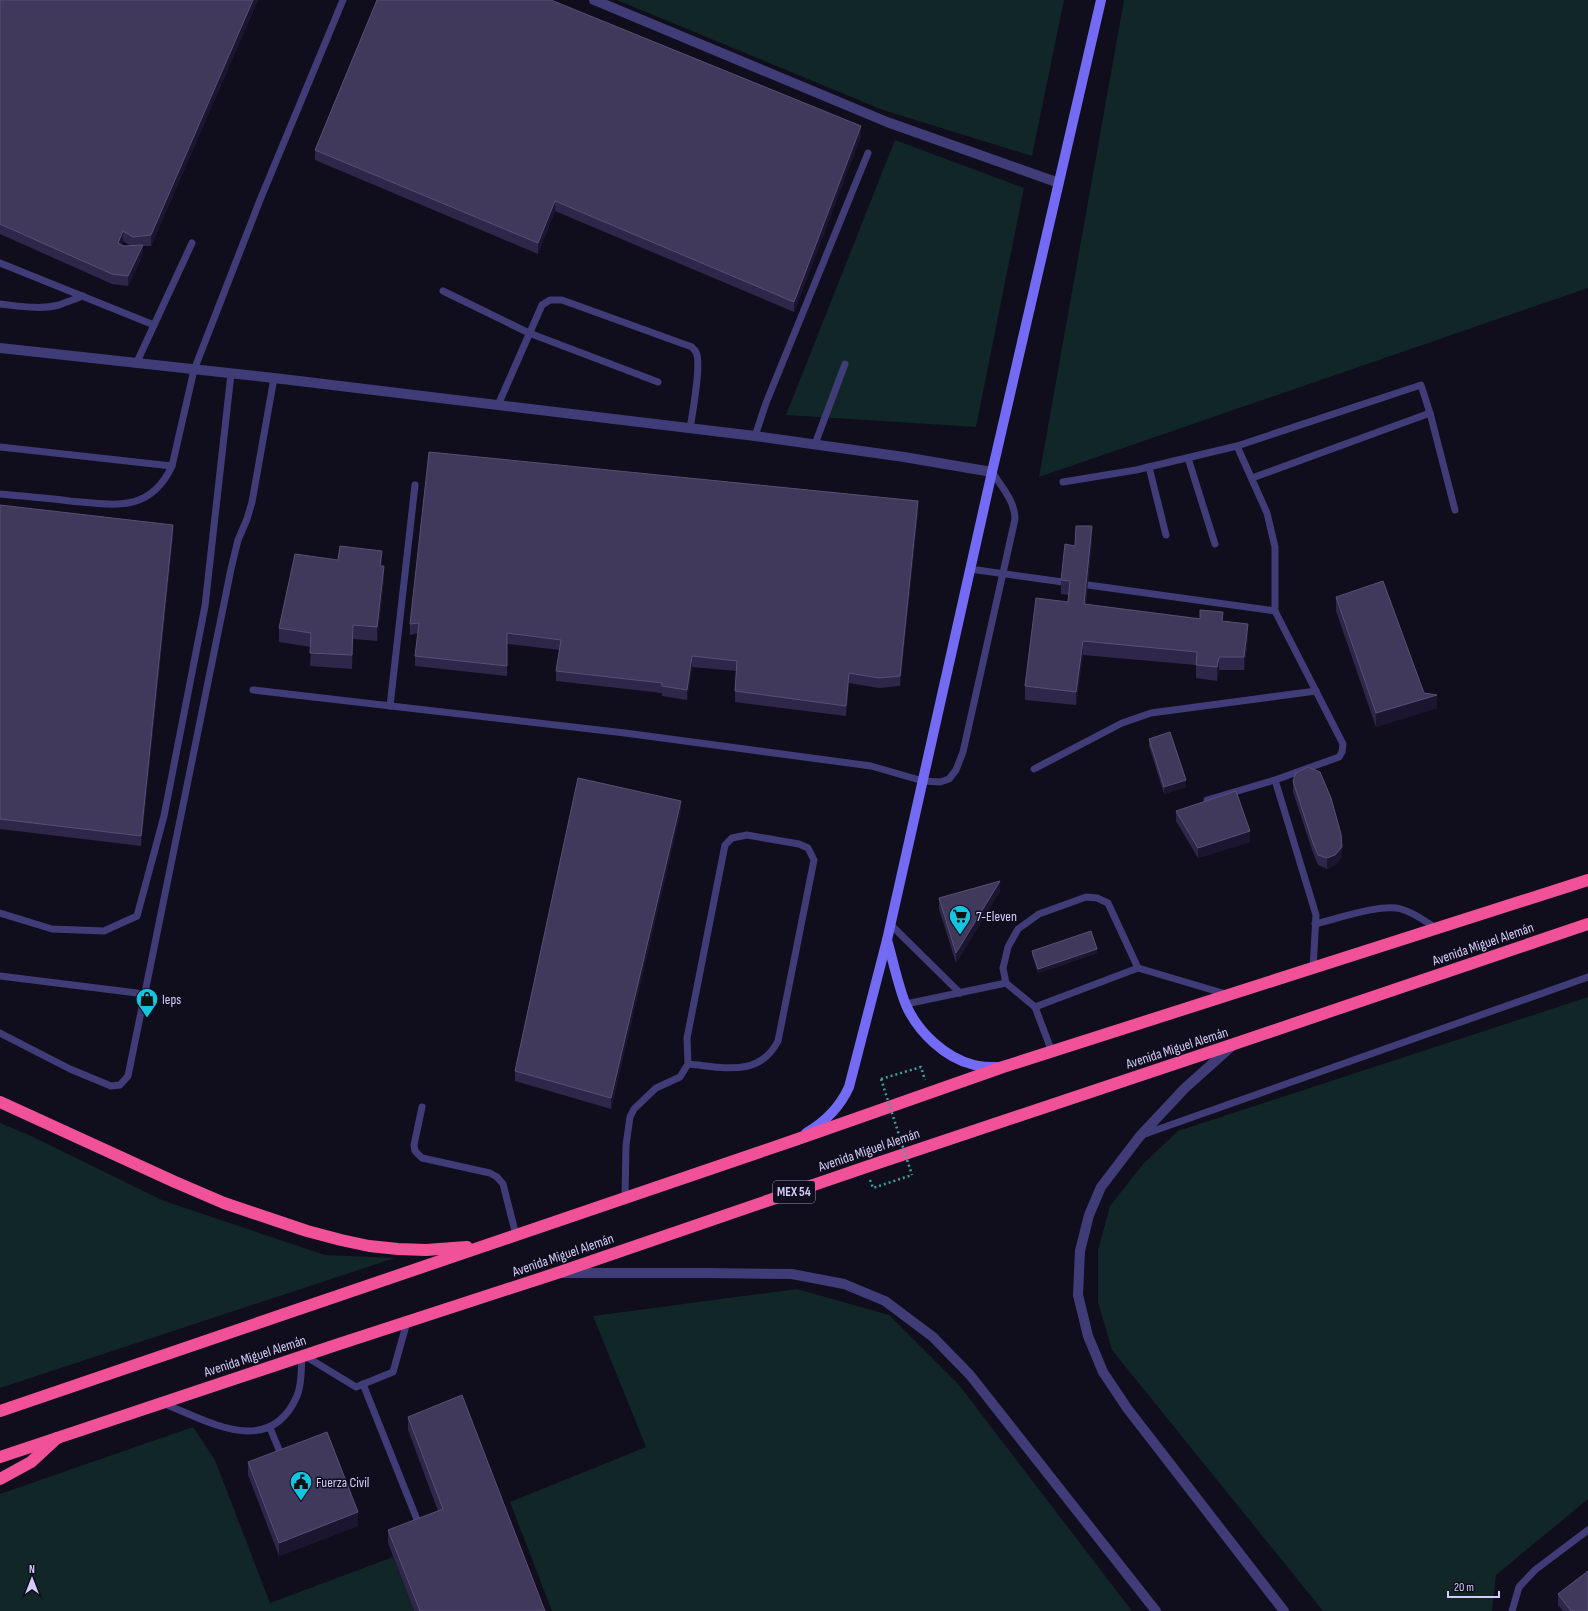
<svg xmlns="http://www.w3.org/2000/svg" width="1588" height="1611" font-family="'Sofia Sans Condensed',sans-serif">
<style>
.green{fill:#112626}
.lines{fill:none;stroke-linecap:round;stroke-linejoin:round}
.path{stroke:#36a5a2;stroke-width:2.5;stroke-dasharray:2 3;stroke-linecap:butt}
.lane{stroke:#403c78;stroke-width:7}
.street{stroke:#403c78;stroke-width:10}
.secondary{stroke:#736bf3;stroke-width:10}
.highway{stroke:#f15198;stroke-width:12}
.path-bridge{stroke:#36a5a2;stroke-width:2.5;stroke-dasharray:2 3;stroke-linecap:butt}
.wall{fill:#2f2749;fill-rule:evenodd}
.shaded-wall{fill:#1b152f}
.building{fill:#41395c;stroke:#585075}
.labels{text-anchor:middle;dominant-baseline:central;stroke-width:3;stroke-linejoin:round;paint-order:stroke}
.shield{fill:#100d1c;stroke:#9893b8;stroke-width:1}
.shield-label{font-size:13px;font-weight:bold;fill:#d3ccfb}
.poi-label{font-size:14px;fill:#d3ccfb;stroke:#100d1c;text-anchor:start}
.street-label{font-size:14px;fill:#d3ccfb;stroke:#100d1c}
</style>
<rect width="100%" height="100%" fill="#100d1c"/>
<g class="green">
<polygon points="617,0 1064,0 1032,156 883,110"/>
<polygon points="1124,0 1588,0 1588,288 1039,477"/>
<polygon points="895,140 1024,188 976,427 786,415"/>
<polygon points="1588,997 1588,1499 1496,1575 1492,1611 1323,1611 1112,1350 1098,1302 1098,1250 1110,1206 1144,1163 1178,1131"/>
<polygon points="0,1123 29,1135 164,1201 325,1255 395,1258 0,1388"/>
<polygon points="797,1289 889,1315 959,1385 1132,1611 552,1611 510,1502 646,1447 593,1316"/>
<polygon points="193,1427 215,1460 270,1603 393,1557 414,1611 0,1611 0,1494"/>
</g>
<g class="lines">
<g class="path">
<polyline points="881,1079 921,1067 925,1080"/>
<polyline points="870,1180 873,1188 912,1175"/>
</g>
<g class="lane">
<polyline points="0,263 154,325"/>
<polyline points="443,291 529,333 658,382"/>
<path d="M0 304C19 306 40 310 59 305 67 302 75 299 83 296"/>
<polyline points="136,364 192,243"/>
<path d="M498 405 542 305 550 300H562L692 347C693 349 695 350 696 352 702 363 692 415 690 429"/>
<polyline points="755,436 766,403 868,153"/>
<polyline points="815,444 845,364"/>
<polyline points="1237,446 1421,385 1430,413 1455,510"/>
<polyline points="0,447 172,466"/>
<polyline points="1188,458 1215,544"/>
<polyline points="1149,467 1166,535"/>
<polyline points="1252,478 1430,413"/>
<polyline points="1063,482 1136,470 1237,446 1267,513 1275,547 1275,611"/>
<path d="M0 494C23 496 47 498 70 501 115 505 150 513 172 466L194 370 260 200 343 0"/>
<polyline points="970,569 1063,582"/>
<polyline points="1088,585 1275,611 1343,744 1342,752 1339,757 1275,780 1316,915 1313,969"/>
<path d="M253 690 625 733 871 766 923 781 940 782 949 779 956 770 963 752 1015 519C1015 501 1001 486 992 472"/>
<polyline points="390,706 415,485"/>
<polyline points="1034,769 1122,723 1151,713 1316,691"/>
<polyline points="1207,800 1275,780"/>
<polyline points="0,913 52,929 104,931 137,916 164,816 205,606 231,374"/>
<polyline points="890,924 960,993"/>
<path d="M1315 924C1336 919 1382 903 1401 909 1415 913 1425 921 1437 929"/>
<polyline points="0,976 145,994"/>
<polyline points="906,1004 1006,983"/>
<polyline points="1035,1007 1138,968 1226,994"/>
<polyline points="0,1033 70,1069 111,1086 120,1085 128,1076 231,569 238,540 247,519 252,502 274,378"/>
<polyline points="1052,1052 1035,1007 1006,983 1003,968 1008,947 1018,929 1039,914 1086,897 1097,898 1108,903 1138,968"/>
<polyline points="422,1107 414,1145 415,1151 422,1158 490,1173 497,1177 503,1184 516,1235"/>
<polyline points="1142,1135 1588,977"/>
<path d="M625 1198 626 1145 630 1117 634 1109 656 1088 680 1077 688 1064 687 1038 725 845 732 838 747 835 799 844 808 848 814 860 778 1041C759 1078 723 1067 688 1064"/>
<polyline points="305,1356 356,1387 393,1372 407,1322"/>
<polyline points="363,1384 420,1527"/>
<path d="M162 1403C207 1420 269 1460 297 1396 302 1385 301 1369 302 1357"/>
<polyline points="270,1428 282,1457"/>
<polyline points="1512,1611 1519,1587 1535,1570 1588,1530"/>
</g>
<g class="street">
<polyline points="594,0 887,122 1059,183"/>
<polyline points="0,348 274,378 755,436 904,457 992,472"/>
<polyline points="1232,1046 1185,1088 1140,1136 1101,1187 1089,1215 1080,1251 1078,1295 1088,1336 1103,1372 1127,1408 1284,1611"/>
<polyline points="561,1273 707,1273 792,1274 844,1284 885,1301 933,1337 970,1375 1156,1611"/>
</g>
<g class="secondary">
<path d="M887 940C893 960 898 986 906 1005 918 1032 945 1058 974 1065 982 1067 991 1067 999 1067"/>
<path d="M806 1133C825 1122 840 1107 849 1087L887 940 992 472 1101 0"/>
</g>
<g class="highway">
<polyline points="0,1102 175,1182 224,1203 307,1231 341,1240 369,1246 398,1249 426,1250 467,1247"/>
<polyline points="0,1411 795,1140 1003,1067 1588,880"/>
<polyline points="0,1457 336,1345 557,1273 866,1167 1234,1044 1588,924"/>
<polyline points="0,1479 31,1462 57,1438"/>
</g>
<polyline class="path-bridge" points="881,1079 912,1175"/>
</g>
<g class="wall">
<path d="M0 0H258L151 246H143V255L128 286 112 284 0 234ZM123 241 131 246H124L121 245Z"/>
<polygon points="861,136 794,312 555,211 538,254 315,160 315,150"/>
<polygon points="0,505 173,536 141,846 0,829"/>
<polygon points="918,511 900,686 879,688 849,683 846,716 735,702 735,691 736,671 692,667 687,700 662,696 662,693 556,681 556,671 560,650 507,644 507,676 415,666 415,656 418,633 410,635 410,624"/>
<polygon points="1092,540 1086,604 1223,621 1248,637 1244,670 1219,670 1217,681 1196,678 1196,665 1083,655 1076,705 1025,700 1025,686 1068,602 1069,595 1061,594 1061,580 1075,546"/>
<polygon points="382,566 384,579 377,641 353,639 352,669 310,666 311,647 279,642 279,628"/>
<polygon points="1336,597 1424,693 1437,708 1376,727 1336,611"/>
<polygon points="1149,739 1186,787 1164,794 1149,746"/>
<polygon points="1293,781 1342,857 1335,865 1327,869 1318,865 1313,853 1293,792"/>
<polygon points="681,811 611,1109 515,1081 515,1071"/>
<polygon points="1176,811 1250,842 1198,858 1176,821"/>
<polygon points="1000,891 956,963 939,909 939,898"/>
<polygon points="1032,951 1097,953 1038,973 1032,955"/>
<polygon points="408,1417 545,1611 414,1611 388,1543 388,1530 438,1511 408,1430"/>
<polygon points="248,1462 358,1526 279,1556 248,1475"/>
<polygon points="1558,1594 1588,1611 1563,1611 1558,1605"/>
</g>
<g class="shaded-wall">
<polygon points="253,0 258,0 151,246 151,235"/>
<polygon points="861,126 861,136 794,312 794,302"/>
<polygon points="555,201 555,211 538,254 538,243"/>
<polygon points="123,231 123,241 118,253 118,243"/>
<polygon points="143,245 143,255 128,286 128,276"/>
<polygon points="918,501 918,511 900,686 900,676"/>
<polygon points="173,525 173,536 141,846 141,836"/>
<polygon points="1092,526 1092,540 1084,617 1084,604"/>
<polygon points="382,551 382,565 380,580 380,566"/>
<polygon points="384,566 384,579 377,641 377,627"/>
<polygon points="1248,624 1248,637 1244,670 1244,657"/>
<polygon points="353,625 353,639 352,669 352,655"/>
<polygon points="1083,641 1083,655 1076,705 1076,692"/>
<polygon points="692,656 692,667 687,700 687,690"/>
<polygon points="1219,657 1219,670 1217,681 1217,667"/>
<polygon points="849,673 849,683 846,716 846,706"/>
<polygon points="1437,695 1437,708 1376,727 1376,713"/>
<polygon points="1186,780 1186,787 1164,794 1164,787"/>
<polygon points="681,801 681,811 611,1109 611,1098"/>
<polygon points="1250,831 1250,842 1198,858 1198,848"/>
<polygon points="1342,847 1342,857 1335,865 1327,869 1327,858"/>
<polygon points="1000,881 1000,891 956,963 956,953"/>
<polygon points="1097,949 1097,953 1038,973 1038,969"/>
<polygon points="358,1512 358,1526 279,1556 279,1543"/>
</g>
<g class="building">
<polygon points="0,0 253,0 151,235 133,237 123,231 118,243 124,246 143,245 128,276 112,274 0,224"/>
<polygon points="377,0 551,0 861,126 794,302 555,201 538,243 315,150"/>
<polygon points="429,452 918,501 900,676 879,678 849,673 846,706 735,691 737,661 692,656 687,690 662,686 662,683 556,671 561,640 507,633 507,666 415,656 419,623 410,624"/>
<polygon points="0,505 173,525 141,836 0,819"/>
<polygon points="1076,526 1092,526 1084,604 1200,619 1200,610 1223,612 1222,621 1248,624 1244,657 1219,657 1217,667 1196,665 1197,652 1083,641 1076,692 1025,686 1036,598 1068,602 1070,581 1061,580 1065,544 1075,546"/>
<polygon points="340,546 382,551 380,566 384,566 377,627 353,625 352,655 310,653 311,633 279,628 295,554 338,560"/>
<polygon points="1383,581 1424,693 1437,695 1376,713 1336,597"/>
<polygon points="1170,732 1186,780 1164,787 1149,739"/>
<polygon points="1308,767 1320,772 1331,798 1341,834 1342,847 1335,855 1327,858 1318,855 1313,843 1293,781 1296,773"/>
<polygon points="578,778 681,801 611,1098 515,1071"/>
<polygon points="1236,791 1250,831 1198,848 1176,811"/>
<polygon points="1000,881 956,953 939,898"/>
<polygon points="1091,931 1097,949 1038,969 1032,951"/>
<polygon points="462,1395 545,1611 420,1611 388,1530 443,1509 408,1417"/>
<polygon points="327,1432 358,1512 279,1543 248,1462"/>
<polygon points="1588,1571 1588,1611 1571,1611 1558,1594"/>
</g>
<defs>
<g id="supermarket-pin" transform="scale(1.15)"><path d="M0 17L-7.5 6A9.5 9.5 0 1 1 7.5 6Z" fill="#12c5e1" stroke="#100d1c"/><path d="M-6-5.5h2.5l.6 2H6L4.5 2H-2.5L-4.4-4H-6ZM-1.5 3.2a1.3 1.3 0 1 0 .1 0ZM3 3.2a1.3 1.3 0 1 0 .1 0Z" fill="#111"/></g>
<g id="shop-pin" transform="scale(1.15)"><path d="M0 17L-7.5 6A9.5 9.5 0 1 1 7.5 6Z" fill="#12c5e1" stroke="#100d1c"/><path d="M-5-2.5h2.3a2.7 3.5 0 0 1 5.4 0H5L5.5 6h-11ZM-1.5-2.5h3a1.5 2.3 0 0 0-3 0Z" fill="#111"/></g>
<g id="civic-pin" transform="scale(1.15)"><path d="M0 17L-7.5 6A9.5 9.5 0 1 1 7.5 6Z" fill="#12c5e1" stroke="#100d1c"/><path d="M-.6-6.5H3V-4.5H.6V-3L4-1V1h2V6H-6V1h2V-1L-.6-3ZM-1.2 2.5V6h2.4V2.5Z" fill="#111"/></g>
</defs>
<g fill-rule="evenodd">
<use href="#supermarket-pin" x="960" y="916"/>
<use href="#shop-pin" x="147" y="999"/>
<use href="#civic-pin" x="301" y="1482"/>
</g>
<g class="labels">
<rect class="shield" x="773" y="1181" width="42" height="22" rx="3"/>
<g class="shield-label">
<text x="794" y="1192">MEX 54</text>
</g>
<g class="poi-label">
<text x="976" y="916">7-Eleven</text>
<text x="162" y="999">Ieps</text>
<text x="316" y="1482">Fuerza Civil</text>
</g>
<g class="street-label">
<text transform="translate(1483 944) rotate(-19)">Avenida Miguel Alemán</text>
<text transform="translate(1177 1048) rotate(-18)">Avenida Miguel Alemán</text>
<text transform="translate(869 1150) rotate(-19)">Avenida Miguel Alemán</text>
<text transform="translate(563 1255) rotate(-19)">Avenida Miguel Alemán</text>
<text transform="translate(255 1356) rotate(-18)">Avenida Miguel Alemán</text>
</g>
</g>
<g transform="translate(32 1579)" stroke="#100d1c" stroke-width="3" paint-order="stroke">
<path d="M0-3L7 15L0 10L-7 15Z" fill="#d3ccfb"/>
<text y="-6" font-size="11" font-weight="bold" text-anchor="middle" fill="#d3ccfb">N</text>
</g>
<path d="M1448 1591v6h51v-6" fill="none" stroke="#d3ccfb" stroke-width="2"/>
<text x="1454" y="1591" font-size="12" fill="#d3ccfb" stroke="#100d1c" stroke-width="3" paint-order="stroke">20 m</text>
</svg>
